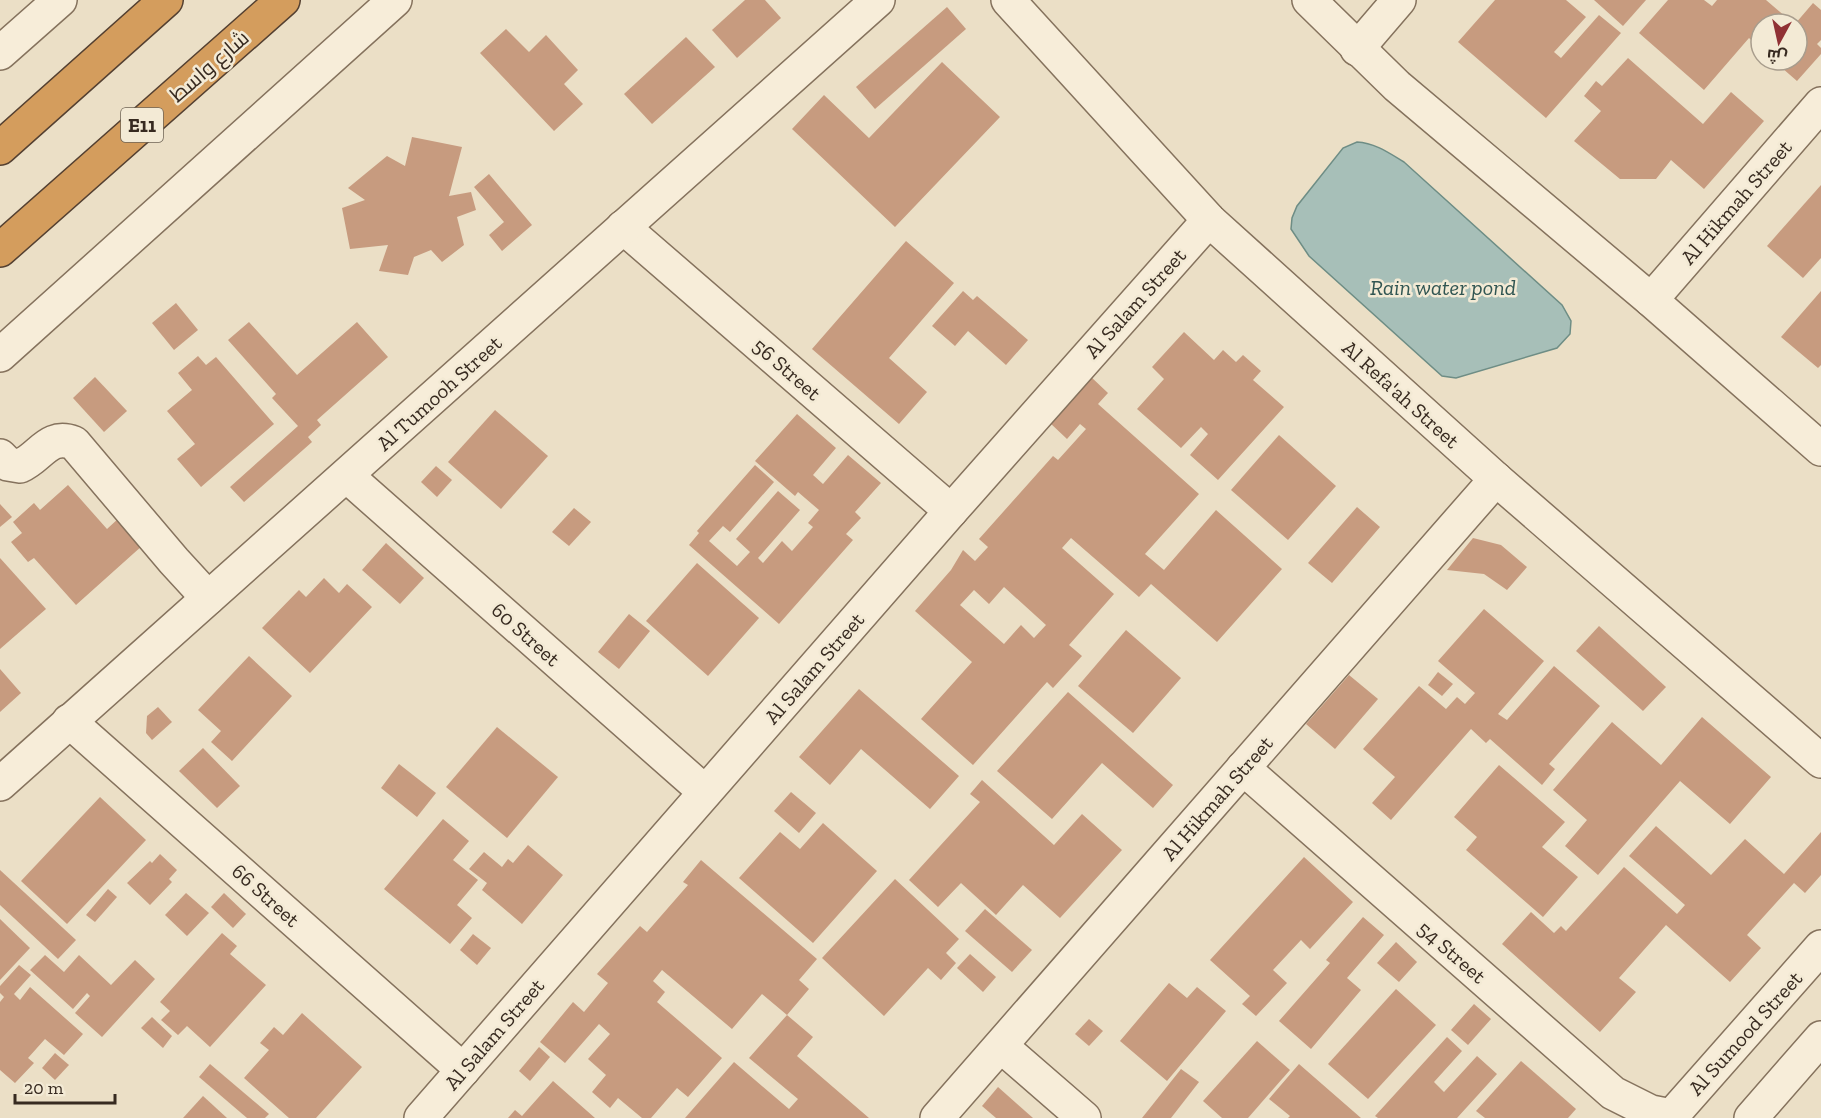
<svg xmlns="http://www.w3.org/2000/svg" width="1821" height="1118" font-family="'Zilla Slab',Cairo,serif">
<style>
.water{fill:#a7bfb8;stroke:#6e8d85;stroke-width:1.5}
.building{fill:#c79b7f;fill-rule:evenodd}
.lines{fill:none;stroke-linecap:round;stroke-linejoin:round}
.minor-casing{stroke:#85725d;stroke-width:36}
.highway-casing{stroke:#544031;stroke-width:36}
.minor{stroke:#f7edd9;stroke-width:33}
.highway{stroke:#d49d5d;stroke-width:33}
.labels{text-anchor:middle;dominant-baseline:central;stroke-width:5;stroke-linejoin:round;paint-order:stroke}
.shield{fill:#f3ead5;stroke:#6f6456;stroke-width:1.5}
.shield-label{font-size:20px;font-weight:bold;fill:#372a20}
.street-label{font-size:21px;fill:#372a20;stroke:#f3ead5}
.water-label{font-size:22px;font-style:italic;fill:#305552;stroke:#f3ead5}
</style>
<rect width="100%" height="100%" fill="#ebdfc6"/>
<path class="water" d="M1357 142C1375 143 1389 153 1404 162L1562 305 1571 321 1570 334 1557 348 1456 378 1442 376 1309 256 1291 229 1292 218 1297 206 1343 148Z"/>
<g class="building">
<polygon points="745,0 765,0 781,18 737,58 712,30"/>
<polygon points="1495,0 1566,0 1586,17 1554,52 1561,58 1599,15 1621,33 1546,118 1458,42"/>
<polygon points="1594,0 1646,0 1623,26"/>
<polygon points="1668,0 1704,0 1712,6 1717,0 1766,0 1794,24 1761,24 1761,49 1749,38 1704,90 1639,33"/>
<polygon points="1813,3 1821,10 1821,40 1817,44 1821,48 1821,54 1797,81 1773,60 1797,60 1797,24 1795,24"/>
<polygon points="947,7 966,29 875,109 856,87"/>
<polygon points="506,29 529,52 546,35 578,70 564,84 583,104 554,131 480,53"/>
<polygon points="686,37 715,67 652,124 624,94"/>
<polygon points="1628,58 1703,124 1731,92 1764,121 1704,189 1671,160 1656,179 1620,179 1574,141 1601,111 1584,96 1596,81 1602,86"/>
<polygon points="942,62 1000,117 895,227 792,129 824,95 869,138"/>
<polygon points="412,137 462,147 449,196 471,192 476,210 457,217 464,245 442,262 431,250 414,257 408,275 379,271 388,245 350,249 342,208 365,200 348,188 387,156 405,166"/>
<polygon points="489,174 532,225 502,251 489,235 504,222 474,187"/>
<polygon points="1821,185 1821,258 1803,278 1767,246"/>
<polygon points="906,241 954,283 889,358 927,392 899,424 812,349"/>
<polygon points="963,291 973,300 977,296 1028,340 1006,365 968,331 955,346 932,326"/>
<polygon points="1821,291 1821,365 1818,368 1781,337"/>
<polygon points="176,303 198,330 174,350 152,323"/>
<polygon points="249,322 297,375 357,322 388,357 317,420 321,425 308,437 312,442 244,502 230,487 298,426 272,398 276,394 228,340"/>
<polygon points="1184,332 1214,360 1223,350 1236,362 1243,355 1261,371 1253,380 1284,407 1218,480 1190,455 1208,434 1201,427 1181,448 1137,409 1164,379 1152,367"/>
<polygon points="198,356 206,365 216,357 274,424 201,487 177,459 195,444 167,411 192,390 178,373"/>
<path d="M1090 376 1108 393 1098 404 1199 494 1145 554 1164 570 1216 510 1282 569 1217 642 1151 584 1139 597 1071 538 1062 548 1114 594 1069 645 1082 656 1053 688 1047 682 973 765 921 719 972 662 915 611 951 570 963 550 975 561 988 547 979 539 1053 456 1058 460 1086 429 1080 424 1067 439 1049 422ZM1004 587 1046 625 1034 638 1021 625 1004 644 960 605 974 590 989 604Z"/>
<polygon points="95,377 127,411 104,432 73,398"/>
<polygon points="495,410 548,456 501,509 448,462"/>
<polygon points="797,414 836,448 813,475 823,484 848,455 881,483 855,512 861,518 846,534 853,540 779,624 689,545 699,533 697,531 755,465 774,482 730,532 723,526 709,541 737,566 750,552 736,539 778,491 800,510 758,558 763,563 782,541 792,551 813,527 808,523 819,510 798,492 795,496 755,461"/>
<polygon points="1279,435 1336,486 1288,540 1231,490"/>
<polygon points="436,466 452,480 437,497 421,482"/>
<polygon points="68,485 107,529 119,518 143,545 76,605 34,558 28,562 11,542 22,533 13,522 34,503 40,510"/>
<polygon points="0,504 12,517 0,527"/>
<polygon points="1357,507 1380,527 1332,583 1308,563"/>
<polygon points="574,508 591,522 569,546 552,532"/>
<polygon points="1473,538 1501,545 1527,567 1507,590 1484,574 1447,570"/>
<polygon points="386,543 424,578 400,604 362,570"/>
<polygon points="0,558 46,609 0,649"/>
<polygon points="697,563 759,618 708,676 646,621"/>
<polygon points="324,578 339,593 347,584 372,607 310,673 262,628 299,590 306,597"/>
<polygon points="1484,609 1544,661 1498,714 1507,720 1554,666 1600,706 1549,764 1555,769 1542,785 1490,739 1486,743 1471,729 1391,820 1372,803 1395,777 1363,749 1419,686 1446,709 1457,697 1465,704 1475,693 1438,661"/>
<polygon points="629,614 650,631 619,669 598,652"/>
<polygon points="1599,626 1666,687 1643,711 1576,651"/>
<polygon points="1126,630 1181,678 1133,733 1078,686"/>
<polygon points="249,656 292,696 232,761 211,742 221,731 198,710"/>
<polygon points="0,669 21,693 0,712"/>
<polygon points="1438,672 1453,684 1442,696 1428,685"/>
<polygon points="1349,675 1378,699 1335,749 1306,724"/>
<polygon points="859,689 959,776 930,809 861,749 830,785 799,757"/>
<polygon points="1068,692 1173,785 1153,808 1102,763 1052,819 997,771"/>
<polygon points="158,707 172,722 152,740 146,733 147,716"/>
<polygon points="1702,717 1771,777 1730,824 1680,781 1598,875 1565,846 1587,820 1553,790 1612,722 1661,765"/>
<polygon points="497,727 558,777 507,838 446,787"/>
<polygon points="203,748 240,786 217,808 179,771"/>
<polygon points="399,764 436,793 417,817 381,788"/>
<polygon points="1499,765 1565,822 1542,847 1578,877 1543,917 1466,850 1477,837 1454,817"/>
<polygon points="982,780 1054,845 1082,814 1122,850 1060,918 1023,885 996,915 961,883 938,907 909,880 980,802 970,794"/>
<polygon points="791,792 816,813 799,833 774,811"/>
<polygon points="100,797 146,840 67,924 21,881"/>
<polygon points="443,819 469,841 453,860 478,880 457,905 472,918 450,944 384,889"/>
<polygon points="823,823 877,871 813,943 739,878 780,832 800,849"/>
<polygon points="1656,826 1711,875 1745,839 1784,874 1821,832 1821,875 1805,893 1794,883 1747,935 1761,948 1730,982 1666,925 1619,978 1636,992 1600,1032 1502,944 1531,912 1554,933 1561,926 1566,931 1624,867 1677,914 1685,905 1629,856"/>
<polygon points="528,845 563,875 522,924 482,890 487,883 469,869 484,852 502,867 508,859 513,863"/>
<polygon points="160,854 177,870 169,879 172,882 150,905 127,883 150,861 152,863"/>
<polygon points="1304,857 1353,902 1310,949 1301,940 1273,970 1287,983 1256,1016 1242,1004 1250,996 1210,960"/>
<polygon points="701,860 817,959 799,980 809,989 787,1015 762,994 732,1029 662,970 653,981 665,992 657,1002 722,1058 688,1097 677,1088 651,1118 642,1118 618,1098 610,1108 592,1092 606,1075 588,1059 610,1034 599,1024 565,1063 540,1042 573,1002 584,1012 608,983 597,974 640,926 647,932 688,885 683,882"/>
<polygon points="0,870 76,940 58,959 0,905"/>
<polygon points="895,879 959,939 946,953 956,963 941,980 928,968 884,1016 822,958"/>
<polygon points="108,889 117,897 95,922 86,915"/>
<polygon points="186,893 209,913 187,936 165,915"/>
<polygon points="224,893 246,914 233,928 211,907"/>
<polygon points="985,909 1032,950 1012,972 965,931"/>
<polygon points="1363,917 1384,935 1347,978 1361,990 1311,1049 1279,1021 1330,963 1326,960"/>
<polygon points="0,919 30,948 0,980"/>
<polygon points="222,933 237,946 230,954 266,985 210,1047 187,1026 178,1035 161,1020 170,1011 160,1002"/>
<polygon points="473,934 491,948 477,965 460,950"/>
<polygon points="1396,942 1417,962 1399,982 1377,963"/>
<polygon points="970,954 996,977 983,992 957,968"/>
<polygon points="45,955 64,972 79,955 111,985 135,960 155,979 102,1037 75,1013 90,996 87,993 73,1009 30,970"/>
<polygon points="19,965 31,975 14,994 20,1000 30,987 83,1034 64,1055 45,1039 28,1058 34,1063 15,1083 0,1070 0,1002 4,997 0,993 0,986"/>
<polygon points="1169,983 1187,998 1197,987 1226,1011 1167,1081 1120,1041"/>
<polygon points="1396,989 1436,1025 1368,1099 1328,1064"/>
<polygon points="1474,1004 1491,1019 1468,1045 1451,1030"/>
<polygon points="302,1013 362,1067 316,1118 289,1118 244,1078 269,1050 260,1043 274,1027 283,1035"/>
<polygon points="787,1015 813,1037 797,1056 869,1118 685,1118 734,1062 789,1109 798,1099 749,1058"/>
<polygon points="152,1017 172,1036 163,1048 141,1028"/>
<polygon points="1089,1019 1103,1031 1089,1046 1075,1034"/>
<polygon points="1447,1037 1462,1051 1434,1082 1444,1092 1477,1056 1497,1074 1457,1118 1378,1118 1375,1116"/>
<polygon points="1257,1041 1290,1070 1248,1118 1222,1118 1203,1101"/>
<polygon points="539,1047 550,1057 530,1081 519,1071"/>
<polygon points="55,1053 69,1065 55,1080 42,1068"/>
<polygon points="1521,1061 1576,1109 1568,1118 1485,1118 1476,1111"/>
<polygon points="210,1064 269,1114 265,1118 247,1118 199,1077"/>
<polygon points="1299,1064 1361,1118 1288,1118 1290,1116 1269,1099"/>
<polygon points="1181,1069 1199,1082 1171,1118 1142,1118"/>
<polygon points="553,1081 595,1118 508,1118 515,1110 522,1116"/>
<polygon points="998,1087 1033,1118 996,1118 982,1106"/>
<polygon points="203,1096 227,1118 183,1118"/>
</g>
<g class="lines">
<g class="minor-casing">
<g id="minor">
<polyline points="1008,0 1209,220 1496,479 1821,761"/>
<polyline points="1309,0 1397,86 1651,300 1821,449"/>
<polyline points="1357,49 1399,0"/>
<polyline points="0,53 60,0"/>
<polyline points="623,227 951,511"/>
<polyline points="1651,300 1821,104"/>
<polyline points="0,355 395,0"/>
<path d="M0 456 8 464 20 466C41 457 48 433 74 443L174 561 208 598"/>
<polyline points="347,476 705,792"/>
<polyline points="69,721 463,1070"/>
<polyline points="1243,768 1613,1093 1651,1112 1671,1116"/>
<polyline points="0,784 878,0"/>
<polyline points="1001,1046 1084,1118"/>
<polyline points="421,1118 951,511 1209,220"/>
<polyline points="937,1118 1496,479"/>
<polyline points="1670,1118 1821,947"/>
<polyline points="1751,1118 1821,1038"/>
</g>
</g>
<g class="highway-casing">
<g id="highway">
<polyline points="0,148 166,0"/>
<polyline points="0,250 283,0"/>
</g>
</g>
<use href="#minor" class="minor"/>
<use href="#highway" class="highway"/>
</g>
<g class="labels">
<rect class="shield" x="121" y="108" width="42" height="34" rx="4.5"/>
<g class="shield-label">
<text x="142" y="125">E11</text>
</g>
<g class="street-label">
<text transform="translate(209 66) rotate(-41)">شارع واسط</text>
<text transform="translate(1736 202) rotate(-49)">Al Hikmah Street</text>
<text transform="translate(1135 303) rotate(-48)">Al Salam Street</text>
<text transform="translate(787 369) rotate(41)">56 Street</text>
<text transform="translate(439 393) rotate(-42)">Al Tumooh Street</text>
<text transform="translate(1401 394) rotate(42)">Al Refa'ah Street</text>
<text transform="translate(526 634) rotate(42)">60 Street</text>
<text transform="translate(814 668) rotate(-49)">Al Salam Street</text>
<text transform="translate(1217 798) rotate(-49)">Al Hikmah Street</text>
<text transform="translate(266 895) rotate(42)">66 Street</text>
<text transform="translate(1452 952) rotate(41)">54 Street</text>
<text transform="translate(1745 1033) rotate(-48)">Al Sumood Street</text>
<text transform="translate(494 1034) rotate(-49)">Al Salam Street</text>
</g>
<g class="water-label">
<text x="1443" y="287">Rain water pond</text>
</g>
</g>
<g transform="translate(1779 42) rotate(188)"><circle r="28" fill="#f3ead5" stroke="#a89d8d" stroke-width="1.5"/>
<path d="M0-4.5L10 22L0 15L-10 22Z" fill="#903134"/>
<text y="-9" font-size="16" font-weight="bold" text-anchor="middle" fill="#372a20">ش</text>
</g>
<path d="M15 1094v9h100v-9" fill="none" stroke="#372a20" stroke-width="3"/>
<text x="24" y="1094" font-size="18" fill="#372a20" stroke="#f3ead5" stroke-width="4.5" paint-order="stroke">20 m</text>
</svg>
